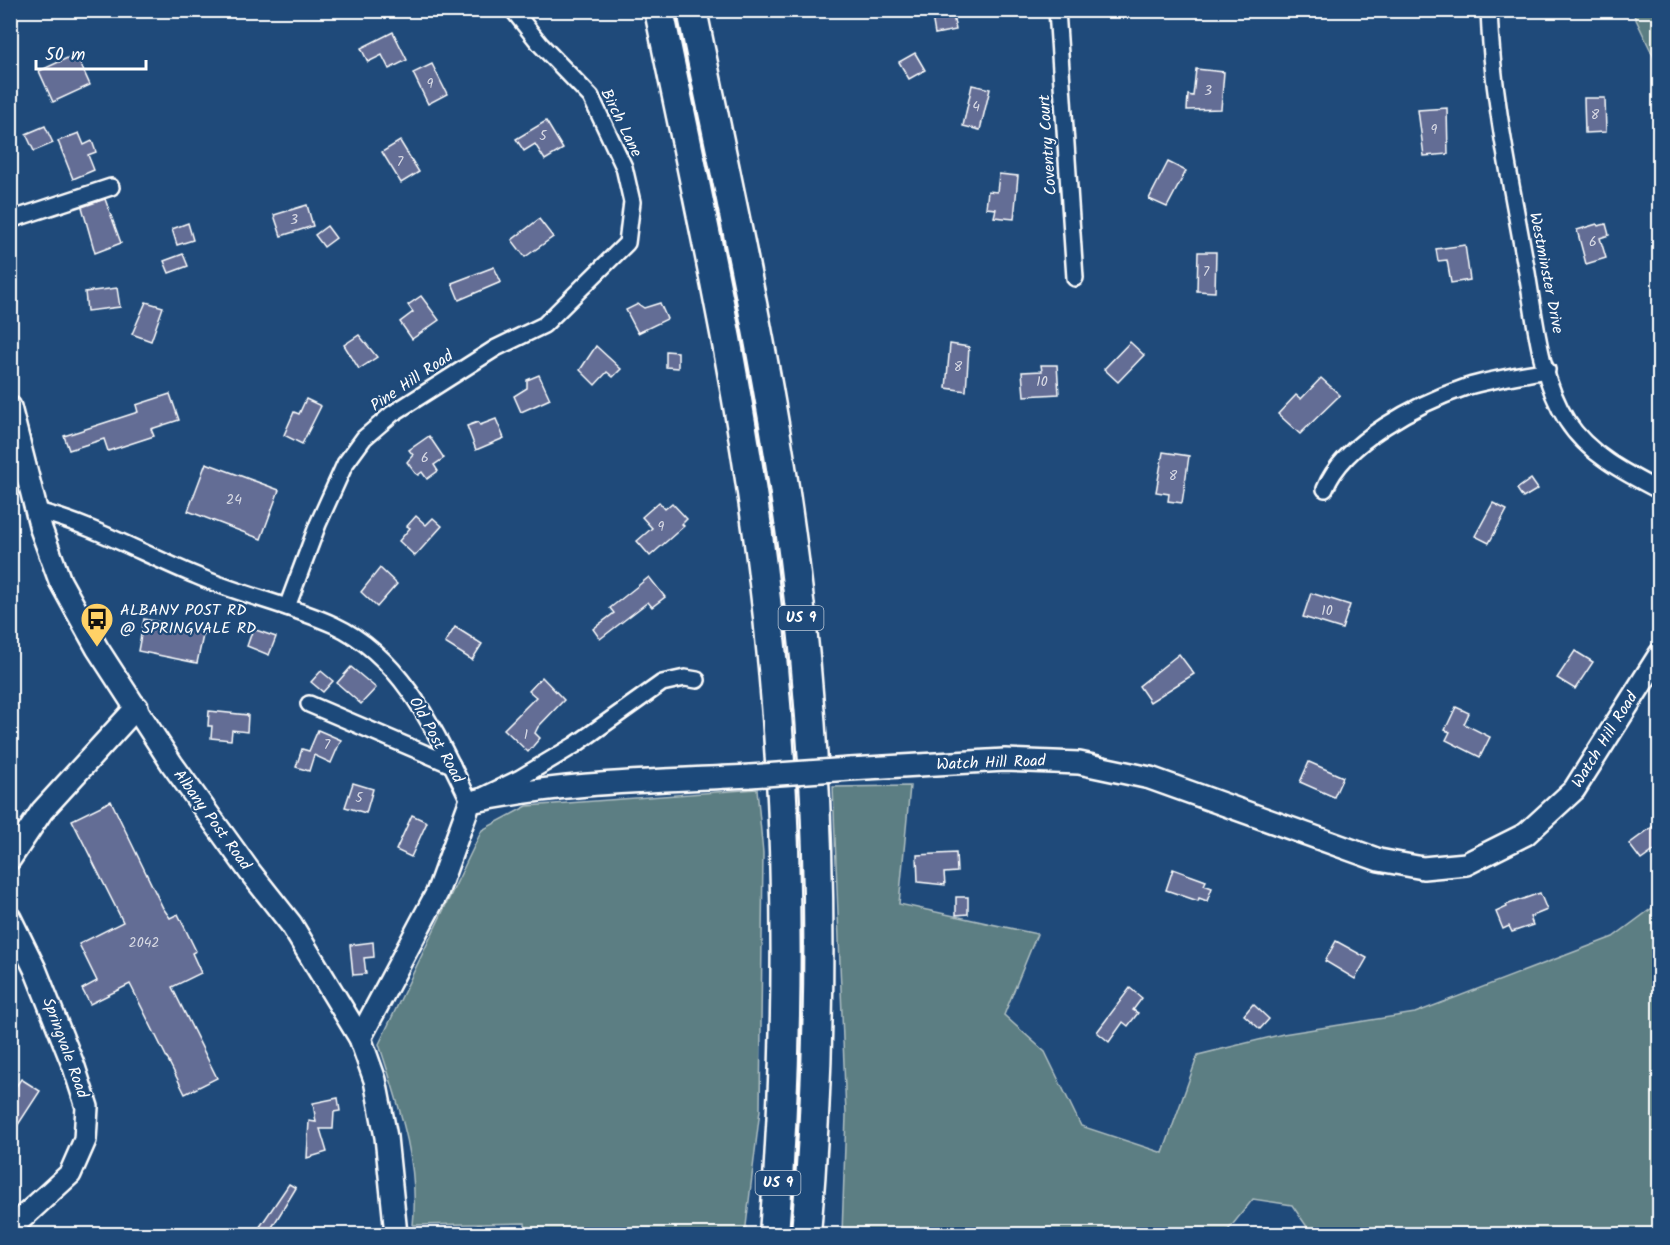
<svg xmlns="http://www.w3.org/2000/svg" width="1670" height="1245" font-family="Kalam,sans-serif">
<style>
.green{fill:#5c7e83;stroke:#aebec1;stroke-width:1.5}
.building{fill:#646d95;stroke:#fff;stroke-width:1.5}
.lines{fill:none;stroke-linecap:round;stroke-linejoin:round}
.street-casing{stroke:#fff;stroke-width:20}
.secondary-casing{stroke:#fff;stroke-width:26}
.highway-casing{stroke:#fff;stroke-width:33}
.street{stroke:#1f4a7a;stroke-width:15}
.secondary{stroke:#1f4a7a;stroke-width:21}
.highway{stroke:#1f4a7a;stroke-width:28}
.secondary-bridge-casing{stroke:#fff;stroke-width:26;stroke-linecap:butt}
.secondary-bridge{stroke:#1f4a7a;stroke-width:21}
.labels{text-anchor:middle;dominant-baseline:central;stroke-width:4.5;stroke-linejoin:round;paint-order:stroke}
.number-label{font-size:14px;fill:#d8dae4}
.shield{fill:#1f4a7a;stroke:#bcc9d7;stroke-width:1.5}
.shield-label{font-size:15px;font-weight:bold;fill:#fff}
.street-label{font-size:16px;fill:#fff;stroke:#1f4a7a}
.poi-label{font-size:16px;fill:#fff;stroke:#1f4a7a;text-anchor:start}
</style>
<rect width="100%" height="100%" fill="#1f4a7a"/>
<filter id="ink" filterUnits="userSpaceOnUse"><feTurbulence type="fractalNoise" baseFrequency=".0167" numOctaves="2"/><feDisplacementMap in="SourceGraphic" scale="12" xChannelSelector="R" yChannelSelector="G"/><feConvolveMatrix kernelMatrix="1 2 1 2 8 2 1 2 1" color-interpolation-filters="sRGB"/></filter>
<g filter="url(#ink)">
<g class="green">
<polygon points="1632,11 1659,11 1659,68"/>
<polygon points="910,786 899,904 1037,934 1004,1015 1045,1052 1081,1126 1163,1153 1198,1055 1283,1034 1415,1013 1613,937 1659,903 1659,1234 1312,1234 1292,1205 1253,1199 1225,1234 842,1234 846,1115 833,787"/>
<path d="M757 789 763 853 760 1110 745 1234H526L525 1223 413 1225C420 1163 398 1103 379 1044L482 830 527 806Z"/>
</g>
<g class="building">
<polygon points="931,10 952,10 956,30 935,34"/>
<polygon points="393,32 407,60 389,69 382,55 368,62 361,48"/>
<polygon points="915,53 925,70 909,79 899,62"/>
<polygon points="76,54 90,85 53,102 39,71"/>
<polygon points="432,64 447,94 428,104 413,73"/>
<polygon points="1196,69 1224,72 1221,109 1187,110 1188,95 1193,96"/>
<polygon points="972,85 990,89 980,130 963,126"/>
<polygon points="1584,98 1605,98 1606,132 1585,133"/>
<polygon points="1447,108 1448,154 1424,156 1418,110"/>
<polygon points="546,121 563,149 545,160 535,144 524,151 516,139"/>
<polygon points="45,126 53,143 34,151 26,134"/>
<polygon points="79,133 84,145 92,141 96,152 88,155 94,170 73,179 58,141"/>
<polygon points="400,141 419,172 401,183 382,152"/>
<polygon points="1168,162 1186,171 1167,207 1149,199"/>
<polygon points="999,174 1018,176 1014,219 994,217 996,209 986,208 988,191 997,192"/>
<polygon points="105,199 121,243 95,253 82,207"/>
<polygon points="307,205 313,226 281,236 274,215"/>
<polygon points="539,219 553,237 525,257 512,240"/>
<polygon points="188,223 193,240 177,245 172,229"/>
<polygon points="1597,224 1598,226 1606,224 1609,235 1600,238 1606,258 1586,264 1577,230"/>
<polygon points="327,226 336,238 324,247 315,235"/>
<polygon points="1465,245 1470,280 1451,283 1447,260 1438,261 1436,249"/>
<polygon points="1198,252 1216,252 1215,292 1197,291"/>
<polygon points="183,254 188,266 169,273 164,261"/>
<polygon points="494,267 501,282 459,300 452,283"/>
<polygon points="117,288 120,307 87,311 85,292"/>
<polygon points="421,296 439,320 412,339 400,322 413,312 408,305"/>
<polygon points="146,302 163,307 151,341 132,334"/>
<polygon points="660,303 667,319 638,333 626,310 638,304 644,308"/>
<polygon points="359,335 377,357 359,369 344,345"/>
<polygon points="1130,342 1144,355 1118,382 1104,369"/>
<polygon points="950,344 969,347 966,391 946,388"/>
<polygon points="596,346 621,369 613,377 607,372 595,385 580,370"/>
<polygon points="666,351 678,352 678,368 666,367"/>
<polygon points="1041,365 1057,365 1059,394 1024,396 1022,372 1042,371"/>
<polygon points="539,375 550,399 521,412 514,396 527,388 527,380"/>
<polygon points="1321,378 1340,395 1300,434 1278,414 1296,395 1301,399"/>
<polygon points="170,394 179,420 151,429 154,436 108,451 104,439 69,450 64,436 138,412 136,405"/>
<polygon points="306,399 321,406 302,444 284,435 294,412 299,414"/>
<polygon points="496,419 504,438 476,450 467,426 478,422 480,425"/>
<polygon points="429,436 444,458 434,465 438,471 427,479 422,472 418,475 415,473 407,462 413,455 409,450"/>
<polygon points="1163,452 1189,456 1182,503 1168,501 1169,494 1156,492"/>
<polygon points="206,463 279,490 261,539 188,511"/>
<polygon points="1531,479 1538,489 1523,498 1517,489"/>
<polygon points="659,502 665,509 672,503 687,519 682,524 684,526 650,556 637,541 652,528 642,517"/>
<polygon points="1493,503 1507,510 1489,543 1475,536"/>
<polygon points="416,516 426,525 433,518 442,526 415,556 399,541 410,528 407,526"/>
<polygon points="380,568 397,584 377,607 361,592"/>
<polygon points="649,577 665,597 652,607 648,602 600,639 593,629 614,613 610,608"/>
<polygon points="1311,593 1350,605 1342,629 1303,617"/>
<polygon points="144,619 204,631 197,663 138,651"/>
<polygon points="455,627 482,644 472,660 445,643"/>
<polygon points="253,629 276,637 269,655 247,646"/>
<polygon points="1575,651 1593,662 1575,689 1557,678"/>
<polygon points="1179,654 1194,674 1150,702 1139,686"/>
<polygon points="351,667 376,688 361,704 337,683"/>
<polygon points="321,671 333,681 323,692 311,682"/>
<polygon points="542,677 564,700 538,727 535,733 540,738 528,752 504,729 536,697 529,691"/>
<polygon points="1456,707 1469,713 1464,724 1490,737 1480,757 1446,740 1450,732 1445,730"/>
<polygon points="209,711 248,715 247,732 232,730 231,740 211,738 212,726 208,726"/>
<polygon points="318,730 341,740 331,763 314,755 309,771 296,767 302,749 309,751"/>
<polygon points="1309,762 1343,777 1334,797 1300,782"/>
<polygon points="353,783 373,789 366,813 345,807"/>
<polygon points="111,801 163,908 170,918 178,914 196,951 192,953 201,973 172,987 217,1078 185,1094 130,984 90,1004 82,989 97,981 79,944 123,922 72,820"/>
<polygon points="412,815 427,822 411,857 396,850"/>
<polygon points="1659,822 1659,847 1641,860 1629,844"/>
<polygon points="956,853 957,872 944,873 945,885 918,882 917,855"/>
<polygon points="1173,869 1206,881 1204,885 1212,888 1207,901 1199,898 1198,901 1166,890"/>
<polygon points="1540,893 1547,910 1530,917 1533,925 1512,932 1509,926 1503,929 1496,912 1507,907 1506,905"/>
<polygon points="956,897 968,897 968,914 956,915"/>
<polygon points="1336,941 1367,958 1355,979 1325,961"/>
<polygon points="373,942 374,957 364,958 366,974 353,975 350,945"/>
<polygon points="1130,988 1142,998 1133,1010 1138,1013 1128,1026 1123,1022 1109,1042 1097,1032"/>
<polygon points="1253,1004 1269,1019 1260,1029 1244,1015"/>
<polygon points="21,1079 40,1091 10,1137 10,1095"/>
<polygon points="338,1098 340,1111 334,1112 333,1129 320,1129 327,1152 307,1158 309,1121 316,1122 313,1103"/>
<polygon points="289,1184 296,1188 268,1234 255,1234"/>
</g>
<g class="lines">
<g class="street-casing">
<g id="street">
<polyline points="1057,10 1075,278"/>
<path d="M1489 10C1492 97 1511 182 1526 267 1535 317 1539 377 1567 421 1588 454 1625 473 1660 491"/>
<polyline points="10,220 111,187"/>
<path d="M1325 489C1344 441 1419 403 1466 387 1492 379 1521 375 1547 370"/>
<path d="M37 511C93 525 143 554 197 576 241 595 290 605 334 625 405 658 437 736 470 802L520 778 575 745 662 683 685 678 697 680"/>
<polyline points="287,607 318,524 345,464 364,438 392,414 496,348 544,325 627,243 632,202 624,167 591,97 540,44 513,10"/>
<polyline points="309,704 452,765"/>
</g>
</g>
<g class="secondary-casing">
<g id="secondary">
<polyline points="10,407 41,529 60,581 97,648 172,764 250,872 291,924 360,1038 375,1080 386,1137 396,1234"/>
<polyline points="850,769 1005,760 1079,763 1150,778 1379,860 1423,868 1466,864 1526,834 1574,790 1660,654"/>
<polyline points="10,859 42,811 137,707"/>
<polyline points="10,918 35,969 74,1067 87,1107 85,1140 70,1174 10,1229"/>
<path d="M360 1038 437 893 470 802C562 782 656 781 750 776"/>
</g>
</g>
<g class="highway-casing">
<g id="highway">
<path d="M659 10C697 195 739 379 762 566 790 788 792 1011 774 1234"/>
<path d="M692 10C729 193 771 375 794 559 823 783 825 1010 806 1234"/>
</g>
</g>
<use href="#street" class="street"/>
<use href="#secondary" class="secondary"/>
<use href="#highway" class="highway"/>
<g class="secondary-bridge-casing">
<polyline id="secondary-bridge" points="750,776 850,769"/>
</g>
<use href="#secondary-bridge" class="secondary-bridge"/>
</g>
</g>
<defs>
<g id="bus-pin" transform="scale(1.725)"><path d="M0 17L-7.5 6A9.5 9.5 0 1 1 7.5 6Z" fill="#ffd166" stroke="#1f4a7a"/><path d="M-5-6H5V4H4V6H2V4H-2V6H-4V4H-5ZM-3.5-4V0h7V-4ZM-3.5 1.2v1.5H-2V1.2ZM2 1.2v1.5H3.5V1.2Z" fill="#111"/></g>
</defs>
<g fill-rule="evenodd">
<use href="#bus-pin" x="97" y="619"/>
</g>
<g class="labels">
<g class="number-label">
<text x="430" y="84">9</text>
<text x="1208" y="91">3</text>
<text x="976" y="107">4</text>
<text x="1595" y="115">8</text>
<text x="1434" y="130">9</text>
<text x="543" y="136">5</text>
<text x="400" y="162">7</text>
<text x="294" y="220">3</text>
<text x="1593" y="242">6</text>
<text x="1206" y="272">7</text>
<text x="958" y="367">8</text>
<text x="1042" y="382">10</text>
<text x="425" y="458">6</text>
<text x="1173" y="476">8</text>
<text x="234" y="500">24</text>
<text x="661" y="527">9</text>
<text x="1327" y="611">10</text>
<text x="526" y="735">1</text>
<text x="327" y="745">7</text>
<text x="359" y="798">5</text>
<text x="144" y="943">2042</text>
</g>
<g class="shield">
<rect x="778.5" y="606" width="45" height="24" rx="4.5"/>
<rect x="755.5" y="1171" width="45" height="24" rx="4.5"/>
</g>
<g class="shield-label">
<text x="801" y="618">US 9</text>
<text x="778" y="1183">US 9</text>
</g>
<g class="street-label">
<text transform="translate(621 123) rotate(64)">Birch Lane</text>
<text transform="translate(1048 145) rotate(-94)">Coventry Court</text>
<text transform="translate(1546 273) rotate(79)">Westminster Drive</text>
<text transform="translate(412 381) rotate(-34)">Pine Hill Road</text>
<text transform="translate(436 740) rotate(61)">Old Post Road</text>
<text transform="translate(1605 740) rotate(-58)">Watch Hill Road</text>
<text transform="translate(991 763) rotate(-2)">Watch Hill Road</text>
<text transform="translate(212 820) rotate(54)">Albany Post Road</text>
<text transform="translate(65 1048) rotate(70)">Springvale Road</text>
</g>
<g class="poi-label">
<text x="120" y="610">ALBANY POST RD<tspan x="120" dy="18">@ SPRINGVALE RD</tspan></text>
</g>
</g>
<rect width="1670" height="1245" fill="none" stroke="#1f4a7a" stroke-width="36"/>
<rect x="18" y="18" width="1634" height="1209" fill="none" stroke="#fff" stroke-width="2" filter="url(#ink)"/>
<path d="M36 60v9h110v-9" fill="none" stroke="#ffffff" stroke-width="3"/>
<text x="45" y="60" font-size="18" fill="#ffffff" stroke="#1f4a7a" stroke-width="4.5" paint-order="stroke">50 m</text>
</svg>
